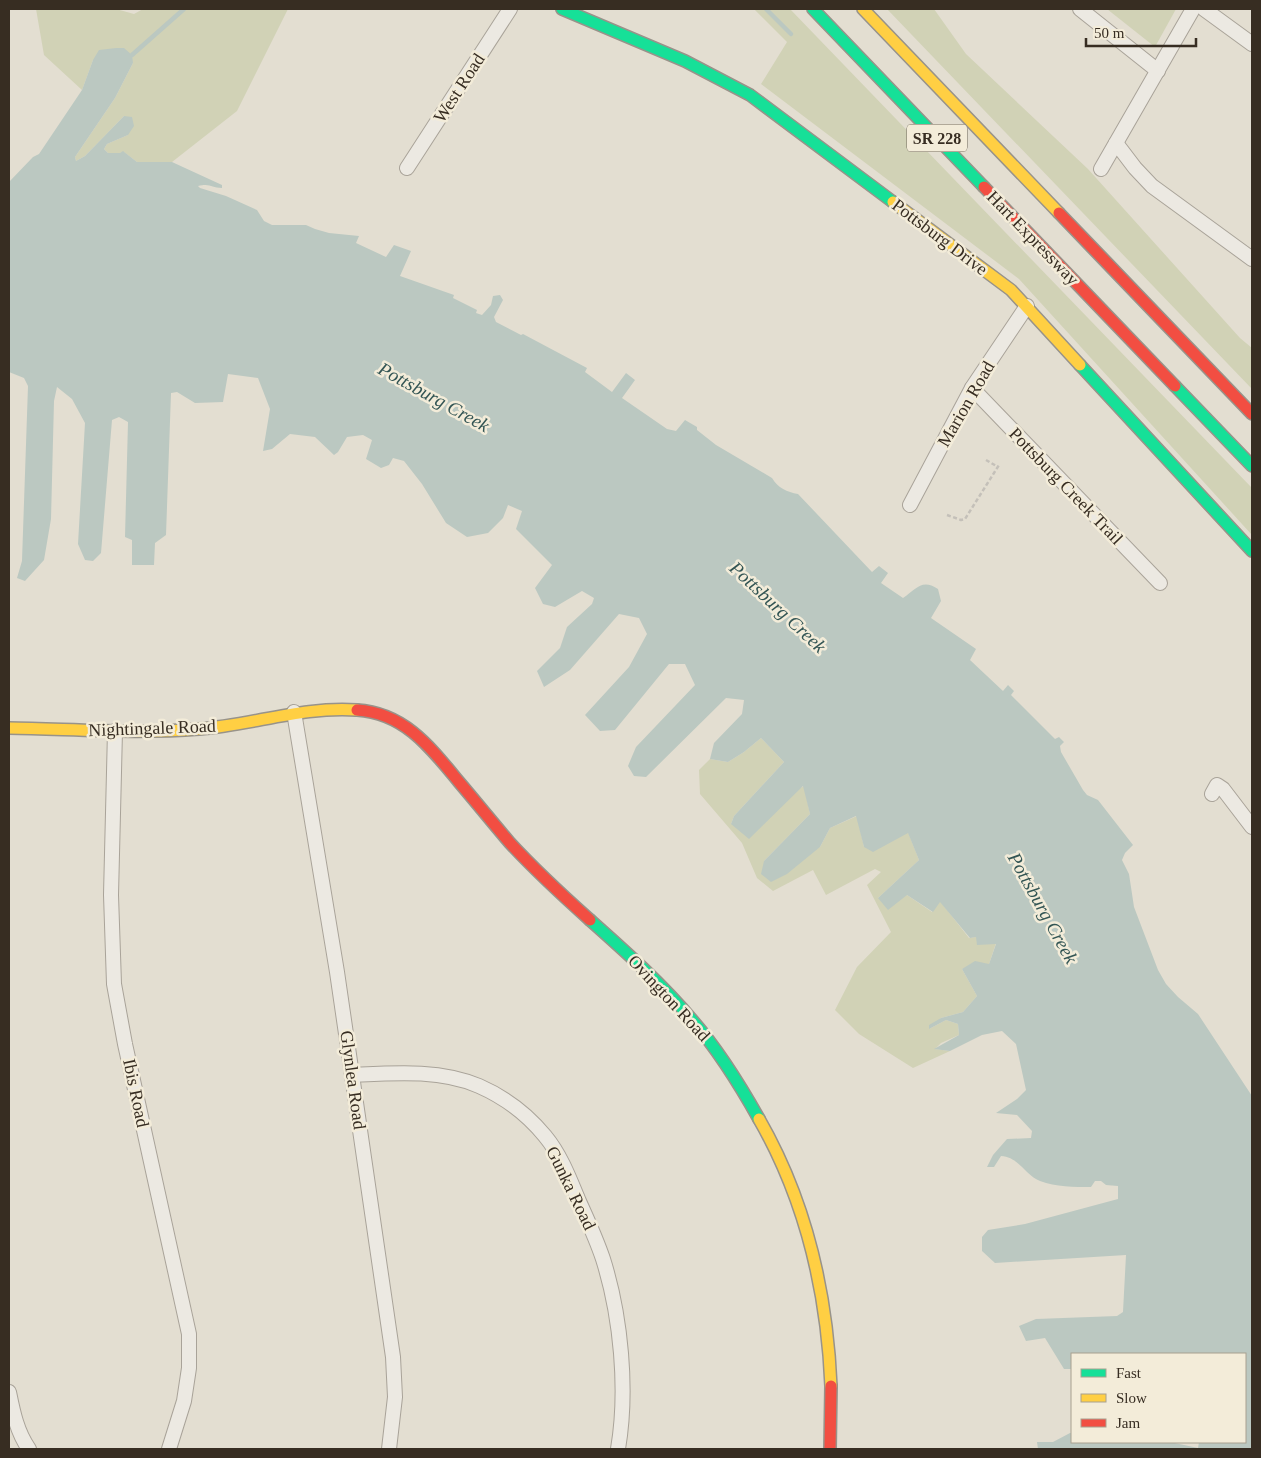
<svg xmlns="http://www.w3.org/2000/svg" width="1261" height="1458" font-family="'Times New Roman',serif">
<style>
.green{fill:#d1d2b6}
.water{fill:#bbc8c1}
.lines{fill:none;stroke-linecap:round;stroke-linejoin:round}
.stream{stroke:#bbc8c1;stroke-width:4.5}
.street-casing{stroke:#a9a399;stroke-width:16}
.fast-casing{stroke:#98938a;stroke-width:14}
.slow-casing{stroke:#98938a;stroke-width:14}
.jam-casing{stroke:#98938a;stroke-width:14}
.path{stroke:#c4c0b9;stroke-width:2.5;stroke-dasharray:4 2.5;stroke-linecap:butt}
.street{stroke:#ece9e2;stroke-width:14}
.fast{stroke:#16e098;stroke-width:11}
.slow{stroke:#ffcf43;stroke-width:11}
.jam{stroke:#f24e42;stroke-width:11}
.labels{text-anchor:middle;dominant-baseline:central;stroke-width:5;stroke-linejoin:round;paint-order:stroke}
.shield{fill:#f3ecd9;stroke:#6f6659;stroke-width:1}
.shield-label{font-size:16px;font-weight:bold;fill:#372d22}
.street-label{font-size:18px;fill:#372d22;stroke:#f3ecd9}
.water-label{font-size:19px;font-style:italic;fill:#335554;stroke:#f3ecd9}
</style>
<rect width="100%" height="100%" fill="#e3ded1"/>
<g class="green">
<polygon points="36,9 116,9 134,14 143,9 288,9 237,111 172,162 137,162 124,152 120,153 108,153 104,149 107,144 128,135 124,116 85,156 76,161 75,157 115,98 133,63 93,60 82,90 44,55"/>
<polygon points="754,9 790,9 1252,488 1252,535 1019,279 761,84 787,42"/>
<polygon points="887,9 934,9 966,54 1088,169 1240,338 1252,348 1252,389"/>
<polygon points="1107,9 1176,9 1155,47"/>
<polygon points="761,738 784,762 734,816 731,824 804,786 810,814 764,861 820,847 830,828 857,816 864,847 908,832 919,860 878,898 907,895 932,912 940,901 969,938 976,937 996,943 989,964 962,969 977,996 963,1012 941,1018 929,1029 946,1020 958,1024 959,1035 941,1043 935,1049 950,1051 913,1068 859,1034 835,1010 857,967 891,932 867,885 881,872 875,869 826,895 813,870 773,891 757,878 742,843 700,794 699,770 710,759 728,762 744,752"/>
</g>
<path class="water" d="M116 48H124L132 55 133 63 115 98 75 157 76 161 85 156 124 116 132 117 134 126 128 135 107 144 104 149 108 153H120L123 151 137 162H172L222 185V188C211 188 211 183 198 186L200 188 226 196 257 210 264 221 272 225H306L315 229 329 233 359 236 356 243 386 257 394 245 411 251 400 276 454 295 453 298 477 310 476 313 482 315 491 305 493 296 500 295 503 300 494 317 496 322 521 335 523 334 587 368 585 372 612 392 626 373 635 380 622 398 667 429 676 431 685 420 697 427V430L716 445 772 478C778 488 787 492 798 494L872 572 879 566 888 573 881 583 903 598C916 589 922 578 938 589L941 601 931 618 976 649 970 660 1003 691 1008 685 1014 691 1011 695 1055 739 1059 737 1064 742 1060 746 1061 752 1083 790 1087 795 1098 800 1133 845 1125 853 1122 860 1129 874 1134 907 1158 970 1166 984 1178 997 1198 1014 1252 1096V1449H1038L1037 1442H1053L1070 1433H1072V1442H1170L1198 1448 1199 1442H1245V1354H1072V1369H1064L1045 1338 1026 1341 1019 1326 1036 1319 1117 1316 1123 1312 1126 1255 995 1263 982 1251V1237L988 1230 1025 1224 1118 1199V1186L1106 1185 1101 1181H1095L1091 1187C1074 1187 1056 1187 1040 1181 1025 1175 1019 1157 1001 1156L994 1167H987L993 1155 1007 1139 1031 1138 1032 1131 1017 1115 996 1113 1017 1099 1026 1090 1016 1044 1002 1031 982 1035 950 1051 934 1049 959 1035 958 1024 946 1020 929 1029V1025L941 1018 963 1012 977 996 962 969 975 961 989 964 996 944 977 945 976 937 970 938 940 902 933 912 907 895 888 910 878 898 919 860 908 833 873 852 864 847 856 816 830 828 820 847 787 874 771 882 761 874 764 861 810 814 803 786 749 839 731 824 734 816 784 762 761 738 744 752 728 762 710 759 714 743 742 714 744 700 726 698 646 777 634 776 628 766 636 747 695 685 685 664H669L615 730 600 731 585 715 629 667 647 634 639 618 619 614 570 670 544 687 537 671 560 648 567 627 592 604 594 598 582 591 555 607 543 604 535 588 552 565 516 529 522 511 508 505 503 518 488 533 467 537 446 523 422 484 404 461 393 458 389 465 381 468 366 459 372 440 363 435 347 437 338 452 334 455 315 437 290 434 272 449 263 451 270 409 258 378 228 374 223 402 195 403 177 392 171 393 166 535 155 543 154 565H132V540L125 537 128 422 119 417 112 420 101 553 93 561 85 560 78 544 85 423 72 399 57 387 54 401 51 519 44 560 25 581 17 578 22 561 28 386 24 378 9 372V182L33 157 39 154 82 90 93 60 99 50Z"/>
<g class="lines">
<g class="stream">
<polyline points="766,9 791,34"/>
<polyline points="132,55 184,9"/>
</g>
<g class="street-casing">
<g id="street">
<polyline points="1080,9 1158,71"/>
<polyline points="1204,9 1252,44"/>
<polyline points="1116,143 1135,168 1152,186 1252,259"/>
<polyline points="407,168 510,9"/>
<polyline points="1101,169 1193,9"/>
<polyline points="972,388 1160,583"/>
<polyline points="910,505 972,388 1027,306"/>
<polyline points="294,712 337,972 393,1357 395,1397 389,1449"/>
<polyline points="115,731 111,895 114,984 125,1044 189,1334 189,1368 184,1401 169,1449"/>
<polyline points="1212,794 1217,785 1223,789 1252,827"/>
<path d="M352 1075C393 1073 440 1069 479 1086 504 1097 527 1114 545 1136 560 1154 569 1177 578 1199 587 1219 596 1238 603 1259 621 1316 628 1390 618 1449"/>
<path d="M9 1392C13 1412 17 1432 29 1449"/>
</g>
</g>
<g class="fast-casing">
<g id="fast">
<polyline points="562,9 685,61 750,95 893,202"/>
<polyline points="813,9 984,187"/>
<polyline points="1080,365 1252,551"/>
<polyline points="1175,386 1252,466"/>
<path d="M590 920C626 952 662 984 693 1021 719 1051 740 1085 759 1119"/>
</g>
</g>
<g class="slow-casing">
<g id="slow">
<polyline points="863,9 1059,213"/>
<polyline points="893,202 1011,290 1080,365"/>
<path d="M9 728C72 729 136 734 199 729 253 725 303 706 357 710"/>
<path d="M759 1119C806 1201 827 1292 831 1386"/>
</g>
</g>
<g class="jam-casing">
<g id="jam">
<polyline points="984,187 1175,386"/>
<polyline points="1059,213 1252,414"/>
<path d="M357 710C405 713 431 748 459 782 476 802 493 823 510 843 535 870 562 895 590 920"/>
<polyline points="830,1449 831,1386"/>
</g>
</g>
<g class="path">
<polyline points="986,460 998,467"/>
<polyline points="947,515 961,520 965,519 999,465"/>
</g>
<use href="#street" class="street"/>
<use href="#fast" class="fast"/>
<use href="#slow" class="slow"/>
<use href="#jam" class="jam"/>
</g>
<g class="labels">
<rect class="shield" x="907" y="124.5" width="60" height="27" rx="4"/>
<g class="shield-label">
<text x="937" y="138">SR 228</text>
</g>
<g class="street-label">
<text transform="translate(459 88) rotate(-57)">West Road</text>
<text transform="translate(940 237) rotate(37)">Pottsburg Drive</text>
<text transform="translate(1033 238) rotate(46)">Hart Expressway</text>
<text transform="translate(966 404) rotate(-60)">Marion Road</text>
<text transform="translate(1066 486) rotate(46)">Pottsburg Creek Trail</text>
<text transform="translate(152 728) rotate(-2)">Nightingale Road</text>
<text transform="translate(669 998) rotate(47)">Ovington Road</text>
<text transform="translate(353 1080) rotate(82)">Glynlea Road</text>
<text transform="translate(136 1093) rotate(78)">Ibis Road</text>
<text transform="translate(571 1188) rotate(64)">Gunka Road</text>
</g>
<g class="water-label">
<text transform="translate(434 397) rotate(29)">Pottsburg Creek</text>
<text transform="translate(778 607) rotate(43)">Pottsburg Creek</text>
<text transform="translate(1043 908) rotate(61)">Pottsburg Creek</text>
</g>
</g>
<rect width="1261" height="1458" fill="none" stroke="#372d22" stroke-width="20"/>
<rect x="1071" y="1353" width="175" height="90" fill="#f3ecd9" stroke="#a8a090"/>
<rect x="1081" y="1369" width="25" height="8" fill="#16e098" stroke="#a8a090"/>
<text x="1116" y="1378" font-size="15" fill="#372d22">Fast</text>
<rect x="1081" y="1394" width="25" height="8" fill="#ffcf43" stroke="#a8a090"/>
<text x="1116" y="1403" font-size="15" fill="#372d22">Slow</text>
<rect x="1081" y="1419" width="25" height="8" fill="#f24e42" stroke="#a8a090"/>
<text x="1116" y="1428" font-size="15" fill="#372d22">Jam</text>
<path d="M1086 38v8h110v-8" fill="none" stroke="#372d22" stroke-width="2.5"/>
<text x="1094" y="38" font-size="15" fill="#372d22" stroke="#f3ecd9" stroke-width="4" paint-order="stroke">50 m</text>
</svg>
